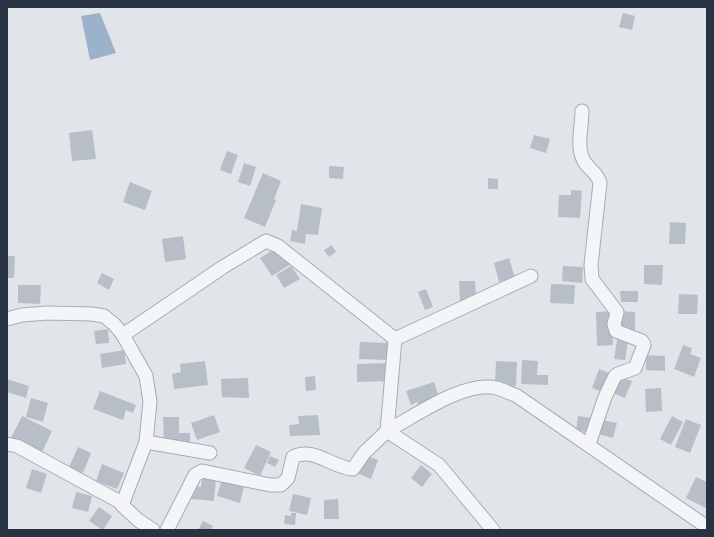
<svg xmlns="http://www.w3.org/2000/svg" width="714" height="537" font-family="'Golos Text',sans-serif">
<style>
.water{fill:#9cb2cb}
.building{fill:#b8bec7}
.lines{fill:none;stroke-linecap:round;stroke-linejoin:round}
.minor-casing{stroke:#a6acb4;stroke-width:15}
.minor{stroke:#f4f5f8;stroke-width:13}
</style>
<rect width="100%" height="100%" fill="#e1e5ea"/>
<polygon class="water" points="100,13 116,53 90,60 81,16"/>
<g class="building">
<polygon points="623,13 635,16 632,30 619,27"/>
<polygon points="92,130 96,159 72,161 69,133"/>
<polygon points="534,135 550,139 546,153 530,148"/>
<polygon points="227,151 238,155 231,174 220,170"/>
<polygon points="244,163 256,167 250,186 238,182"/>
<polygon points="329,166 344,167 343,179 329,178"/>
<polygon points="263,173 281,181 274,199 276,200 265,227 244,218"/>
<polygon points="488,178 498,179 498,189 488,189"/>
<polygon points="130,182 152,191 145,210 123,202"/>
<polygon points="571,190 582,191 580,218 558,217 559,195 571,195"/>
<polygon points="301,204 322,208 318,235 306,234 305,244 290,241 292,230 297,231"/>
<polygon points="670,222 686,223 685,244 669,244"/>
<polygon points="183,236 186,259 165,262 162,239"/>
<polygon points="332,245 336,252 329,257 324,250"/>
<polygon points="280,246 291,264 272,276 260,258"/>
<polygon points="7,256 15,256 14,278 7,278"/>
<polygon points="509,258 515,278 499,282 494,263"/>
<polygon points="644,265 663,265 662,285 644,284"/>
<polygon points="291,266 300,279 284,288 276,275"/>
<polygon points="563,266 583,267 582,283 562,281"/>
<polygon points="102,273 114,279 109,290 97,283"/>
<polygon points="459,281 475,281 476,300 460,301"/>
<polygon points="551,284 575,285 574,304 550,303"/>
<polygon points="18,285 41,285 40,304 18,303"/>
<polygon points="426,289 433,307 425,310 418,292"/>
<polygon points="620,291 638,291 638,302 621,302"/>
<polygon points="679,294 698,295 697,314 678,314"/>
<polygon points="611,311 613,345 597,346 596,312"/>
<polygon points="621,311 635,312 635,334 624,328 632,327 620,327"/>
<polygon points="108,329 109,343 96,344 94,331"/>
<polygon points="617,340 628,341 625,360 614,359"/>
<polygon points="360,342 388,343 387,360 359,359"/>
<polygon points="683,345 692,348 690,354 701,358 694,377 674,369"/>
<polygon points="124,350 126,364 102,368 100,354"/>
<polygon points="646,355 665,356 665,371 646,370"/>
<polygon points="522,360 538,361 537,375 548,375 548,385 521,384"/>
<polygon points="205,361 208,385 174,389 172,374 181,372 180,364"/>
<polygon points="496,361 517,362 516,386 495,385"/>
<polygon points="388,363 388,381 357,382 357,364"/>
<polygon points="599,369 612,374 605,393 592,388"/>
<polygon points="315,376 316,390 306,391 305,377"/>
<polygon points="619,377 632,381 625,398 613,393"/>
<polygon points="248,378 249,398 222,397 221,379"/>
<polygon points="7,379 29,386 26,398 7,392"/>
<polygon points="434,382 442,407 421,414 417,402 411,405 406,391"/>
<polygon points="661,388 662,411 646,412 645,389"/>
<polygon points="100,391 136,405 133,413 126,410 123,420 93,409"/>
<polygon points="31,398 48,403 43,422 26,417"/>
<polygon points="214,415 220,432 197,440 191,423"/>
<polygon points="318,415 320,435 290,436 289,425 299,424 298,416"/>
<polygon points="22,416 52,431 42,452 11,438"/>
<polygon points="578,416 593,418 591,432 576,431"/>
<polygon points="672,416 683,422 671,445 660,439"/>
<polygon points="163,417 179,417 179,433 190,433 190,443 164,443"/>
<polygon points="686,419 701,425 690,453 675,447"/>
<polygon points="602,420 617,423 613,438 598,434"/>
<polygon points="256,445 271,452 260,476 244,468"/>
<polygon points="78,447 91,453 83,473 69,467"/>
<polygon points="365,455 378,460 371,479 357,473"/>
<polygon points="270,456 279,460 275,467 267,463"/>
<polygon points="102,464 124,473 117,489 96,481"/>
<polygon points="421,465 432,474 422,487 411,478"/>
<polygon points="32,469 47,474 41,493 26,488"/>
<polygon points="223,476 245,482 240,503 217,496"/>
<polygon points="202,477 216,479 214,501 191,499 192,486 201,487"/>
<polygon points="696,477 707,482 706,508 686,498"/>
<polygon points="76,492 92,496 88,512 72,508"/>
<polygon points="293,494 311,498 307,515 289,511"/>
<polygon points="338,499 339,519 324,519 324,500"/>
<polygon points="99,507 112,516 103,530 89,521"/>
<polygon points="291,513 296,513 295,525 284,524 285,515 291,516"/>
<polygon points="203,521 213,526 211,530 198,530"/>
</g>
<g class="lines">
<g class="minor-casing">
<g id="minor">
<path d="M582 111C582 126 576 148 584 161 589 170 598 173 600 183L591 265 592 279 617 312 614 324 616 331 642 341 644 345 635 368 618 374 615 376 605 397 589 444"/>
<polyline points="7,319 22,315 47,313 92,314 104,316 114,324 123,335 146,376 150,402 146,442 122,505 138,520 153,530"/>
<polyline points="123,335 223,267 266,241 278,246 395,339"/>
<polyline points="146,442 210,453"/>
<polyline points="7,444 17,446 122,503"/>
<path d="M167 530 195 475 202 471 270 485H281L288 478 293 457C313 446 333 468 353 469L364 453 387 431 395 339 531 276"/>
<path d="M493 530 439 465 387 431C415 416 465 380 497 388 503 390 510 393 517 396L707 527"/>
</g>
</g>
<use href="#minor" class="minor"/>
</g>
<rect width="714" height="537" fill="none" stroke="#293242" stroke-width="16"/>
</svg>
